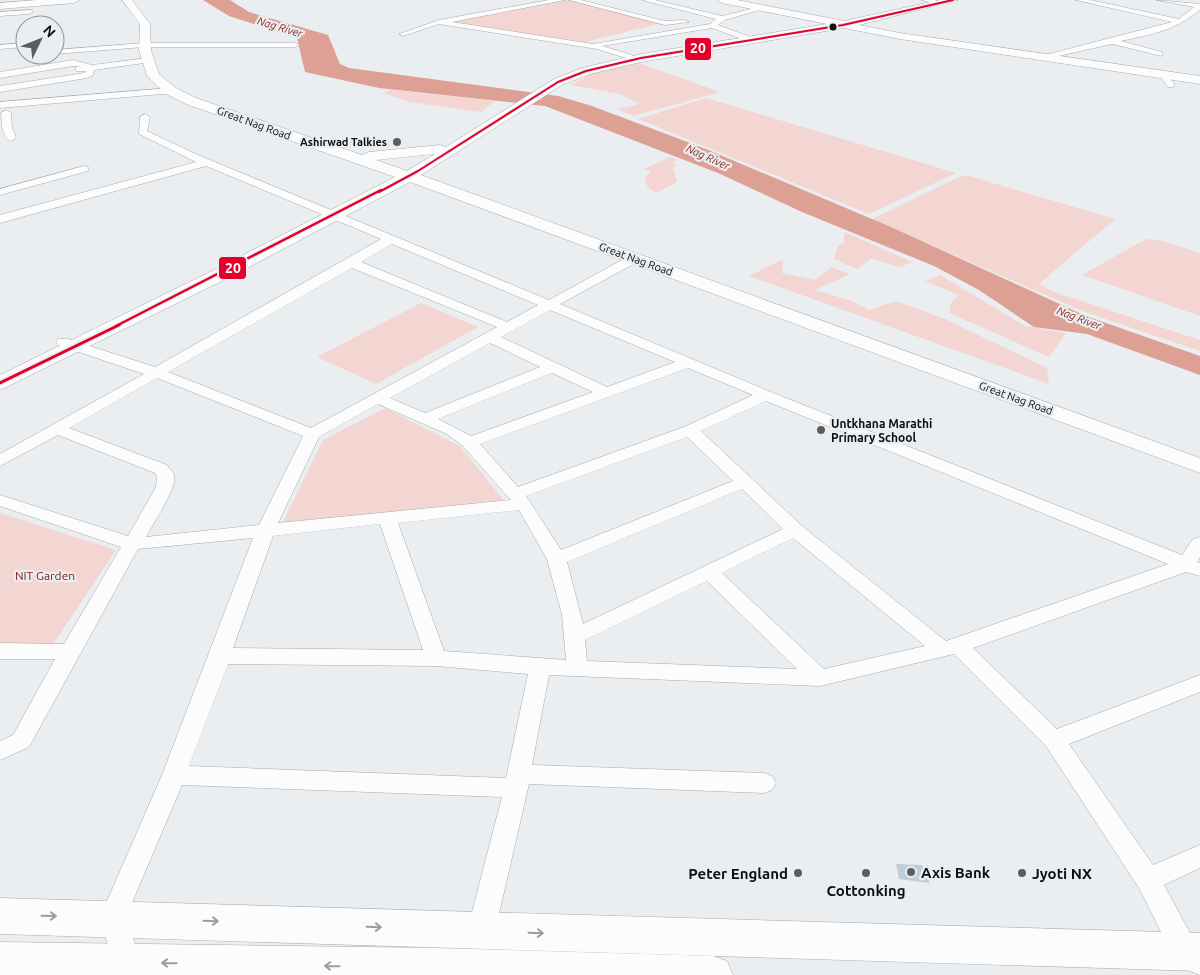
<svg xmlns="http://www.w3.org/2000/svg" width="1200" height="975" font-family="Ubuntu,sans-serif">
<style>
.green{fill:#f3d6d1}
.water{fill:#dda094}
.building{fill:#becfdb}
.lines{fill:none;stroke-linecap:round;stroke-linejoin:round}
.street-casing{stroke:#a7a9ab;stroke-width:1}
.secondary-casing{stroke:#a7a9ab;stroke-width:1}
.street{fill:#fcfcfd;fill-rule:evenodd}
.secondary{fill:#fcfcfd;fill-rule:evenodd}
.bus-1-far2-casing{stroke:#e8eef3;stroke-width:4}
.bus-1-far1-casing{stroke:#e8eef3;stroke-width:5}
.bus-1-casing{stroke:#e8eef3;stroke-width:6}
.bus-1-far2{stroke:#e4002b;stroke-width:2}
.bus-1-far1{stroke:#e4002b;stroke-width:2.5}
.bus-1{stroke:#e4002b;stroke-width:3}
.oneway{stroke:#9c9d9e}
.bus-dot{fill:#0d0f10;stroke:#e8eef3;stroke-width:2}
.poi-dot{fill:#5b5d5e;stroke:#e8eef3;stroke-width:2}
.labels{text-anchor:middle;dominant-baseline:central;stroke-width:4.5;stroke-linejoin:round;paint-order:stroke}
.far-water-label{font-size:11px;font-style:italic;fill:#942b19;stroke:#e8eef3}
.far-street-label{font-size:11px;fill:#0d0f10;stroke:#e8eef3}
.far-poi-label{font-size:11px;font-weight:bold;fill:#0d0f10;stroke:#e8eef3;text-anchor:end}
.poi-label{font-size:12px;font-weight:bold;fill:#0d0f10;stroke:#e8eef3;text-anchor:start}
.park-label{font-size:12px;fill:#821705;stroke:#e8eef3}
.near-poi-label{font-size:15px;font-weight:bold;fill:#0d0f10;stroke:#e8eef3;text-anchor:start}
.line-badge{stroke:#e8eef3;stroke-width:2}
.badge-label{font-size:14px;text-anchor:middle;font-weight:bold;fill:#fff}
</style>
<rect width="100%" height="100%" fill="#ebeef0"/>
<g class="green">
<polygon points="568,0 663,23 585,42 452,22"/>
<polygon points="639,63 720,92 633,116 617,109 639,104 620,94 570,85 595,72"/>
<polygon points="391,90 495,101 481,112 409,102 384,93"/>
<polygon points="706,98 956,173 869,214 638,119"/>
<path d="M670 157 677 160 672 163 678 165 673 168 677 182 656 193C649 189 645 186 645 177L651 171 643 169Z"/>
<polygon points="961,176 969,176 1115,219 1039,284 1054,292 1200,340 1200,351 1082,311 872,219"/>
<polygon points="844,232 913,262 900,267 871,259 857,269 834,259 838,246 844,243"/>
<polygon points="1146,239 1163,241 1200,253 1200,316 1082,275"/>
<polygon points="783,259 782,273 815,280 831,267 850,274 815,290 852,301 869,310 896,301 945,319 1047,368 1049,384 749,276"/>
<polygon points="940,275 1025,326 1066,333 1049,357 949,313 951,303 959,295 925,281"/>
<polygon points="421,303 478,327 376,384 317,357"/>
<polygon points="385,408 460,446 505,502 283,522 323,440"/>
<polygon points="0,513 116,550 48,652 0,649"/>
</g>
<polygon class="water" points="203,0 230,0 249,12 328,35 340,64 349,68 558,96 592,106 706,149 891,227 1086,316 1200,356 1200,375 1087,334 1034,327 979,290 934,266 802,212 718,173 545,106 379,88 305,72 297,38 229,16"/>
<polygon class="building" points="896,864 922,865 930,883 899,879"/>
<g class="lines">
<g class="street-casing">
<g id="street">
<polygon points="549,0 565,0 452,22 593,44 710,24 716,19 642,0 655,0 722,16 759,7 763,9 725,20 718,25 753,38 753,42 750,42 712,28 602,46 632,55 632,59 629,59 597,49 439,24 403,36 399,34 439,20"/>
<polygon points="569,0 581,0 665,21 685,20 689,22 665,25"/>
<polygon points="922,0 935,0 936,1 932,3"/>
<path d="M1076 0H1090L1179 19 1194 7 1156 0 1200 4V10C1174 31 1153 34 1121 41L1162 52V56L1112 44 1045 59V55L1172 22Z"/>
<polygon points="32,10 33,12 29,14 0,16 0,12"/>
<polygon points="25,43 25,47 0,49 0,45"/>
<polygon points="144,43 295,43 299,45 295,47 144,47 55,54 55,50"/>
<polygon points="148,58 152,60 151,62 94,70 93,75 87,78 0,92 0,86 84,73 86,71 76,71 76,67 81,66 73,66 0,78 0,72 73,60 92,65"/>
<polygon points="1163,72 1174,83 1174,87 1168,87 1159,75"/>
<polygon points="171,88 175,91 174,93 0,108 0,102"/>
<path d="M6 110 11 113 12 127 16 138 11 141C1 137 2 122 1 113Z"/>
<path d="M145 114 150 117 147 131 198 155 549 300 631 255H639L641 258 639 261 560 304 771 392 1182 555 1193 539 1200 537V557L1197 562 1200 563V576L1186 572 973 648 1057 729 1200 675V692L1069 744 1153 865 1200 845V868L1164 885 1195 942 1200 946V975L1190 971 1175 960 1139 888 1046 746 954 654 820 686 549 675 532 765 764 773 772 776 776 783 772 790 764 793 529 784 495 931 491 940 481 944 471 940 467 931 502 797 182 785 126 917 141 963 137 975H109L113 963 100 917 162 775 253 538 138 549 29 747 0 760V741L13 735 55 659H0V643L64 644 121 547 0 506V495L128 536 156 487 157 476 155 473 58 435 0 466V454L144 374 58 345 56 342 58 339H68L155 367 381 239 206 166 0 223V215L196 162 139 134 140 117ZM392 244 538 305 507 322 361 262ZM352 268 497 327 311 428 168 372ZM550 310 675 362 607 387 501 337ZM490 343 540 367 425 413 390 398ZM688 368 753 395 684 427 518 487 480 444ZM552 373 593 392 471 436 438 419ZM157 378 303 436 259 525 146 537C152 525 178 487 174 475 173 472 169 468 167 465L69 428ZM766 401 1168 564 946 641 802 526 701 431ZM378 404 447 434 463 446 511 500 278 523 319 437ZM687 437 733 481 561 550 526 496ZM742 489 783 529 583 624 567 562ZM519 510 547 559 562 615 566 660 444 651 398 523ZM380 524 423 650 233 648 273 536ZM793 538 925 646 824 669 722 573ZM707 581 797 669 587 661 585 640ZM228 664 436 666 528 674 506 778 189 766Z"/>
<polygon points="84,166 88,167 88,171 0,195 0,189"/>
</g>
</g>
<g class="secondary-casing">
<g id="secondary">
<polygon points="37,0 79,0 74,3 0,9 0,3"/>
<path d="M122 0H132L150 24 151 50 159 74 176 88 196 98 362 155 369 152 440 145 446 147 554 79 582 68 641 54 827 24 722 3 717 0H737L844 21 940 0H958L859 25 900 33 1200 76V84L900 39 844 28 641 62 590 74 562 85 421 175 1200 458V473L410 182 230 277 0 390V375L216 269 395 177 186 104 166 94 147 76 139 50 140 24ZM435 154 407 171 376 160Z"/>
<polygon points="0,898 1200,933 1200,971 0,934"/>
<polygon points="0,942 437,948 713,956 727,961 733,975 0,975"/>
</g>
</g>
<use href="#street" class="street"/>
<use href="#secondary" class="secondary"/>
<g class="bus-1-far2-casing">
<polyline id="bus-1-far2" points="379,192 418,171 558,82 586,71 641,58 843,25 953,0"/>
</g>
<g class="bus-1-far1-casing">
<polyline id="bus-1-far1" points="116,326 381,190"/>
</g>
<g class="bus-1-casing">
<polyline id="bus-1" points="0,383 119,325"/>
</g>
<use href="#bus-1-far2" class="bus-1-far2"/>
<use href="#bus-1-far1" class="bus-1-far1"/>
<use href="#bus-1" class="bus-1"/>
</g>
<defs><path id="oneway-shaft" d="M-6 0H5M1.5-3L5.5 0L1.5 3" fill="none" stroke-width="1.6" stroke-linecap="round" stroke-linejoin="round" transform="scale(1.25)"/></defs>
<g class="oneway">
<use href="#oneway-shaft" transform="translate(49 916) rotate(1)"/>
<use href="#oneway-shaft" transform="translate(211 921) rotate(2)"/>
<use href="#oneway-shaft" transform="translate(374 927) rotate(2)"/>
<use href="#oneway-shaft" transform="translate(536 933) rotate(2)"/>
<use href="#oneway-shaft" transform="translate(169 963) rotate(-179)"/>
<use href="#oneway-shaft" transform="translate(332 966) rotate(-179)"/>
</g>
<circle class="bus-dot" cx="833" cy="27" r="4.5"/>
<g class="poi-dot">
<circle cx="397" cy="142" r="5"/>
<circle cx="821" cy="430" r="5"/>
<circle cx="911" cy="872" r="5"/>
<circle cx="798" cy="873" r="5"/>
<circle cx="866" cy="873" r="5"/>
<circle cx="1022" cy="873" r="5"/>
</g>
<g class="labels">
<g class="far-water-label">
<text transform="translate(280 27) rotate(17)">Nag River</text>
<text transform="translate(708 157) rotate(24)">Nag River</text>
<text transform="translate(1079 318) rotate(21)">Nag River</text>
</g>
<g class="far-street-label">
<text transform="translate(254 123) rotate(20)">Great Nag Road</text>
<text transform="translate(636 259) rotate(20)">Great Nag Road</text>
<text transform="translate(1016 398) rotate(20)">Great Nag Road</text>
</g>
<g class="far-poi-label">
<text x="387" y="142">Ashirwad Talkies</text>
</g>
<g class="poi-label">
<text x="831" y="423">Untkhana Marathi<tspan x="831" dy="14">Primary School</tspan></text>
</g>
<g class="park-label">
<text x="45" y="575">NIT Garden</text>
</g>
<g class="near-poi-label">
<text x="921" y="872">Axis Bank</text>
<text x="788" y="873" text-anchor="end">Peter England</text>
<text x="1032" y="873">Jyoti NX</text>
<text x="866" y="890" text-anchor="middle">Cottonking</text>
</g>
</g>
<g class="line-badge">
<rect x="684" y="37" width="28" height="24" rx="5" fill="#e4002b"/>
<rect x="218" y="256" width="29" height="24" rx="5" fill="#e4002b"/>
</g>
<g class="badge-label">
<text x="698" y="53">20</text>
<text x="233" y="273">20</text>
</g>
<g transform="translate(40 40) rotate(47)"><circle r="24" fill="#e8eef3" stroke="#909598"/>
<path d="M0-4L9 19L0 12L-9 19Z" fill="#5b5d5e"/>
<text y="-8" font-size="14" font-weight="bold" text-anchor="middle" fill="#0d0f10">N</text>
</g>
</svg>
